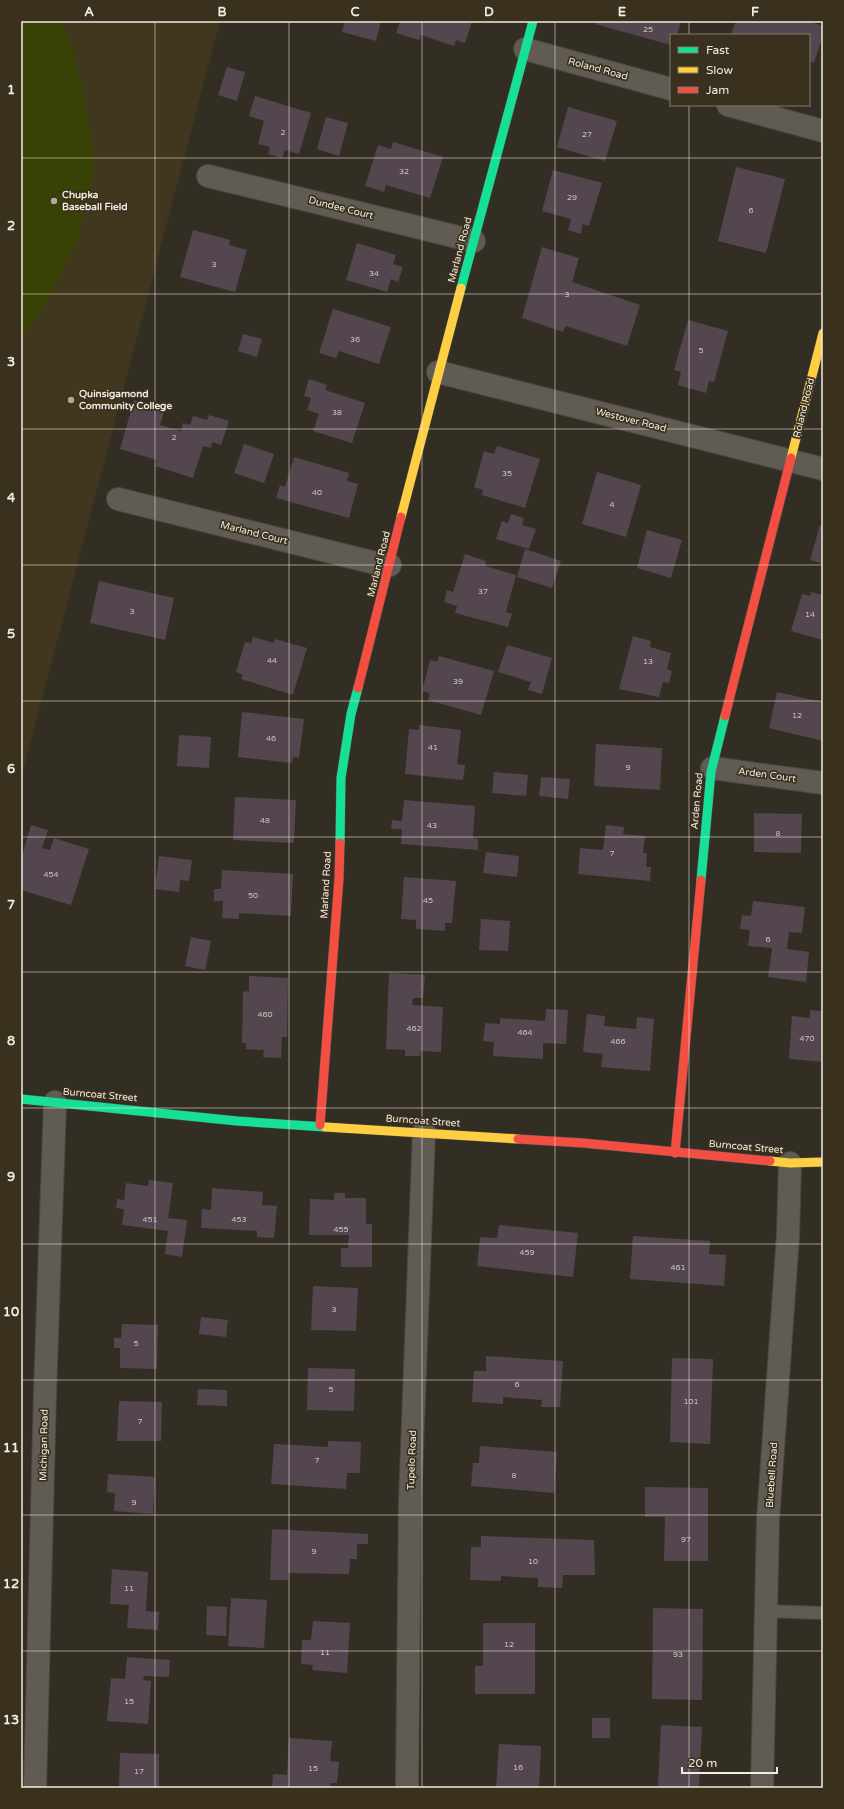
<svg xmlns="http://www.w3.org/2000/svg" width="844" height="1809" font-family="'Varela Round',sans-serif">
<style>
.built{fill:#41361e}
.pitch{fill:#384205}
.building{fill:#54464e}
.lines{fill:none;stroke-linecap:round;stroke-linejoin:round}
.lane-casing{stroke:#4d493f;stroke-width:14}
.street-casing{stroke:#4d493f;stroke-width:24}
.fast-casing{stroke:#4d493f;stroke-width:10}
.slow-casing{stroke:#4d493f;stroke-width:10}
.jam-casing{stroke:#4d493f;stroke-width:10}
.lane{stroke:#605c54;stroke-width:12}
.street{stroke:#605c54;stroke-width:22}
.fast{stroke:#16e098;stroke-width:9}
.slow{stroke:#ffcf43;stroke-width:9}
.jam{stroke:#f24e42;stroke-width:9}
.grid{fill:none;stroke:#f2ece0;stroke-width:1;stroke-opacity:0.55}
.poi-dot{fill:#afaa9e;stroke:#39301d;stroke-width:1.5}
.labels{text-anchor:middle;dominant-baseline:central;stroke-width:3.5;stroke-linejoin:round;paint-order:stroke}
.number-label{font-size:8px;fill:#cac2bc}
.street-label{font-size:10px;fill:#f2ece0;stroke:#39301d}
.poi-label{font-size:10px;font-weight:bold;fill:#f2ece0;stroke:#39301d;text-anchor:start}
.neatline{fill:none;stroke:#f2ece0;stroke-width:1.5}
.grid-label{font-size:13px;text-anchor:middle;font-weight:bold;fill:#f2ece0}
</style>
<rect width="100%" height="100%" fill="#332e23"/>
<polygon class="built" points="21,21 220,21 21,779"/>
<polygon class="pitch" points="21,21 60,21 68,36 84,93 95,163 78,239 41,313 21,338"/>
<g class="building">
<polygon points="345,21 381,21 376,41 342,32"/>
<polygon points="400,21 472,21 465,43 456,40 454,46 421,35 419,40 396,33"/>
<polygon points="596,21 681,21 677,35 671,35 671,45 595,24"/>
<polygon points="736,21 808,21 823,26 823,36 814,63 809,61 809,35 735,35 731,34"/>
<polygon points="227,67 245,72 237,101 218,95"/>
<polygon points="255,96 311,113 299,154 285,150 282,158 268,154 270,147 258,144 264,121 249,116"/>
<polygon points="568,107 617,121 605,161 557,147"/>
<polygon points="326,117 348,123 339,156 317,149"/>
<polygon points="393,142 443,157 430,198 386,185 384,192 365,186 378,145 391,149"/>
<polygon points="736,167 785,179 766,253 718,241"/>
<polygon points="553,170 602,183 589,226 583,224 581,234 568,230 571,219 542,211"/>
<polygon points="193,230 230,240 229,245 247,250 235,292 180,277"/>
<polygon points="357,243 396,255 393,264 403,267 398,282 391,279 387,292 346,280"/>
<polygon points="542,247 579,258 572,282 640,305 627,346 566,326 563,332 522,318"/>
<polygon points="333,309 391,327 379,364 339,351 336,358 319,353"/>
<polygon points="688,320 728,331 714,382 709,381 706,393 678,385 681,372 674,370"/>
<polygon points="243,334 262,339 257,357 238,351"/>
<polygon points="309,379 327,385 325,390 365,403 352,443 313,431 319,414 307,410 311,398 304,396"/>
<polygon points="134,400 165,409 160,425 181,431 183,423 190,425 193,416 207,420 209,415 229,421 221,445 212,442 211,448 203,446 193,478 155,466 157,460 120,449"/>
<polygon points="244,444 274,454 264,483 234,473"/>
<polygon points="497,446 540,459 525,508 482,495 483,490 474,487 484,451 494,454"/>
<polygon points="294,457 349,473 347,481 358,484 349,518 276,498 280,485 285,487"/>
<polygon points="597,472 641,485 626,537 582,524"/>
<polygon points="511,514 524,518 522,525 536,529 529,549 496,539 502,521 508,523"/>
<polygon points="820,525 823,526 823,564 810,560"/>
<polygon points="647,530 682,540 671,578 637,568"/>
<polygon points="525,549 561,561 552,588 517,577"/>
<polygon points="465,554 486,561 485,566 516,575 506,612 512,614 508,627 455,613 457,606 444,602 447,590 453,592"/>
<polygon points="99,581 174,598 165,640 90,623"/>
<polygon points="811,592 823,595 823,640 791,631 802,594 810,596"/>
<polygon points="633,636 651,641 650,647 671,653 667,669 672,671 669,683 663,682 659,697 619,689"/>
<polygon points="253,637 274,643 275,639 307,648 293,695 241,679 243,675 236,672 245,642 251,643"/>
<polygon points="507,645 552,658 542,694 528,690 531,682 498,672"/>
<polygon points="439,656 494,671 481,715 428,700 430,693 422,691 430,660 437,662"/>
<polygon points="777,692 823,702 823,741 769,728"/>
<polygon points="242,712 304,719 299,758 293,757 292,763 238,757"/>
<polygon points="419,725 461,730 457,764 465,765 463,780 405,774 409,729 419,730"/>
<polygon points="179,735 211,737 209,768 177,766"/>
<polygon points="596,744 662,748 660,790 594,786"/>
<polygon points="494,772 528,775 526,796 492,793"/>
<polygon points="541,777 570,779 568,799 539,796"/>
<polygon points="235,797 296,800 294,843 233,840"/>
<polygon points="404,800 475,806 473,838 478,839 478,850 401,844 402,829 391,829 392,820 402,821"/>
<polygon points="754,813 802,814 801,853 754,852"/>
<polygon points="31,825 48,830 42,848 50,850 54,838 89,849 71,905 21,890 21,859"/>
<polygon points="606,825 624,827 623,834 645,836 643,853 647,853 646,867 651,867 650,881 578,874 580,848 603,850"/>
<polygon points="486,852 519,856 517,877 483,873"/>
<polygon points="159,856 192,860 189,881 180,880 179,892 155,889"/>
<polygon points="222,870 293,874 291,916 239,913 239,919 222,918 223,901 214,901 214,889 221,889"/>
<polygon points="404,877 456,881 452,923 445,923 445,931 416,929 416,920 401,919"/>
<polygon points="753,901 805,907 802,933 789,932 787,949 809,952 806,982 768,977 772,948 748,946 750,930 740,929 742,915 751,916"/>
<polygon points="481,919 510,921 508,951 479,950"/>
<polygon points="191,937 211,941 205,970 185,966"/>
<polygon points="389,973 425,975 423,998 413,998 412,1005 443,1007 441,1052 421,1051 420,1056 405,1056 405,1050 386,1049"/>
<polygon points="249,976 288,978 287,1037 282,1037 281,1058 263,1057 264,1050 246,1049 246,1043 242,1043 243,992 249,991"/>
<polygon points="546,1009 568,1010 566,1044 543,1043 543,1059 493,1056 494,1042 483,1041 485,1023 500,1024 500,1018 545,1021"/>
<polygon points="810,1010 823,1011 823,1062 789,1059 792,1016 810,1018"/>
<polygon points="587,1014 605,1016 604,1026 636,1029 637,1017 654,1019 650,1071 601,1067 603,1054 583,1052"/>
<polygon points="149,1180 173,1183 168,1218 187,1220 182,1257 165,1254 168,1231 122,1225 124,1209 116,1208 117,1199 124,1200 126,1183 148,1186"/>
<polygon points="212,1188 263,1192 262,1205 277,1206 274,1238 257,1237 257,1231 201,1228 202,1209 211,1210"/>
<polygon points="334,1193 345,1193 345,1198 366,1198 366,1224 372,1224 372,1267 341,1267 341,1248 348,1248 349,1235 309,1235 310,1199 334,1200"/>
<polygon points="499,1225 578,1233 573,1277 477,1266 480,1237 497,1238"/>
<polygon points="633,1236 710,1241 709,1254 726,1255 724,1286 630,1279"/>
<polygon points="313,1286 358,1288 356,1331 311,1330"/>
<polygon points="201,1317 228,1320 226,1337 199,1334"/>
<polygon points="122,1324 158,1325 157,1369 120,1368 120,1348 114,1348 114,1338 121,1338"/>
<polygon points="486,1356 563,1361 560,1407 541,1407 542,1400 503,1397 503,1404 472,1402 474,1371 486,1371"/>
<polygon points="672,1358 713,1359 710,1444 670,1442"/>
<polygon points="308,1368 355,1369 354,1411 307,1410"/>
<polygon points="198,1389 227,1390 227,1406 197,1405"/>
<polygon points="119,1401 162,1402 161,1441 117,1441"/>
<polygon points="328,1441 361,1442 360,1473 347,1473 346,1489 271,1484 274,1444 328,1447"/>
<polygon points="480,1446 557,1452 554,1493 471,1486 473,1463 479,1463"/>
<polygon points="108,1474 155,1477 153,1514 114,1511 115,1493 107,1492"/>
<polygon points="645,1487 708,1488 708,1561 664,1561 665,1517 645,1517"/>
<polygon points="272,1529 368,1534 368,1544 357,1544 357,1559 350,1559 349,1574 288,1573 288,1580 270,1580"/>
<polygon points="481,1536 594,1540 595,1575 563,1575 562,1588 538,1587 538,1578 501,1576 501,1581 470,1580 471,1547 481,1547"/>
<polygon points="112,1569 148,1572 146,1611 159,1612 158,1630 127,1628 129,1605 110,1604"/>
<polygon points="231,1598 267,1600 264,1648 228,1646"/>
<polygon points="207,1606 227,1607 226,1636 206,1635"/>
<polygon points="653,1608 703,1609 702,1700 652,1699"/>
<polygon points="313,1621 350,1623 347,1673 312,1670 313,1665 301,1664 302,1640 311,1640"/>
<polygon points="483,1623 535,1623 535,1694 475,1694 475,1666 483,1666"/>
<polygon points="127,1657 170,1660 169,1677 144,1676 143,1680 151,1681 148,1724 107,1721 111,1678 125,1679"/>
<rect x="592" y="1718" width="18" height="20"/>
<polygon points="661,1725 702,1727 699,1788 658,1788"/>
<polygon points="289,1738 332,1741 330,1761 339,1762 337,1783 331,1783 330,1788 272,1788 273,1774 287,1775"/>
<polygon points="499,1744 541,1746 539,1788 496,1788"/>
<polygon points="120,1753 159,1754 159,1788 119,1788"/>
</g>
<g class="lines">
<g class="lane-casing">
<polyline id="lane" points="766,1611 823,1613"/>
</g>
<g class="street-casing">
<g id="street">
<polyline points="525,49 671,89"/>
<polyline points="728,105 823,131"/>
<polyline points="208,176 474,241"/>
<polyline points="438,372 823,469"/>
<polyline points="118,499 387,566 390,565"/>
<polyline points="712,768 823,783"/>
<polyline points="35,1788 45,1392 55,1102"/>
<polyline points="407,1788 410,1502 424,1131"/>
<polyline points="762,1788 768,1520 788,1236 790,1163"/>
</g>
</g>
<g class="fast-casing">
<g id="fast">
<polyline points="461,288 533,21"/>
<polyline points="340,843 341,778 351,714 358,688"/>
<polyline points="701,880 711,772 725,716"/>
<polyline points="21,1099 237,1121 325,1127"/>
</g>
</g>
<g class="slow-casing">
<g id="slow">
<polyline points="791,458 823,333"/>
<polyline points="401,517 461,288"/>
<polyline points="325,1127 518,1139"/>
<polyline points="770,1161 790,1163 823,1162"/>
</g>
</g>
<g class="jam-casing">
<g id="jam">
<polyline points="358,688 401,517"/>
<polyline points="725,716 791,458"/>
<polyline points="320,1125 339,878 340,843"/>
<polyline points="518,1139 583,1143 770,1161"/>
<polyline points="675,1153 701,880"/>
</g>
</g>
<use href="#lane" class="lane"/>
<use href="#street" class="street"/>
<use href="#fast" class="fast"/>
<use href="#slow" class="slow"/>
<use href="#jam" class="jam"/>
</g>
<path class="grid" d="M155 21V1788M289 21V1788M422 21V1788M555 21V1788M689 21V35M689 105V1788M21 158H823M21 294H823M21 429H823M21 565H823M21 701H823M21 837H823M21 972H823M21 1108H823M21 1244H823M21 1380H823M21 1515H823M21 1651H823"/>
<g class="poi-dot">
<circle cx="54" cy="201" r="4"/>
<circle cx="71" cy="400" r="4"/>
</g>
<g class="labels">
<g class="number-label">
<text x="648" y="29">25</text>
<text x="283" y="132">2</text>
<text x="587" y="134">27</text>
<text x="404" y="171">32</text>
<text x="572" y="197">29</text>
<text x="751" y="210">6</text>
<text x="214" y="264">3</text>
<text x="374" y="273">34</text>
<text x="567" y="294">3</text>
<text x="355" y="339">36</text>
<text x="701" y="350">5</text>
<text x="337" y="412">38</text>
<text x="174" y="437">2</text>
<text x="507" y="473">35</text>
<text x="317" y="492">40</text>
<text x="612" y="504">4</text>
<text x="483" y="591">37</text>
<text x="132" y="611">3</text>
<text x="810" y="614">14</text>
<text x="272" y="660">44</text>
<text x="648" y="661">13</text>
<text x="458" y="681">39</text>
<text x="797" y="715">12</text>
<text x="271" y="738">46</text>
<text x="433" y="747">41</text>
<text x="628" y="767">9</text>
<text x="265" y="820">48</text>
<text x="432" y="825">43</text>
<text x="778" y="833">8</text>
<text x="612" y="853">7</text>
<text x="51" y="874">454</text>
<text x="253" y="895">50</text>
<text x="428" y="900">45</text>
<text x="768" y="939">6</text>
<text x="265" y="1014">460</text>
<text x="414" y="1028">462</text>
<text x="525" y="1032">464</text>
<text x="807" y="1038">470</text>
<text x="618" y="1041">466</text>
<text x="150" y="1219">451</text>
<text x="239" y="1219">453</text>
<text x="341" y="1229">455</text>
<text x="527" y="1252">459</text>
<text x="678" y="1267">461</text>
<text x="334" y="1309">3</text>
<text x="136" y="1343">5</text>
<text x="517" y="1384">6</text>
<text x="331" y="1389">5</text>
<text x="691" y="1401">101</text>
<text x="140" y="1421">7</text>
<text x="317" y="1460">7</text>
<text x="514" y="1475">8</text>
<text x="134" y="1502">9</text>
<text x="686" y="1539">97</text>
<text x="314" y="1551">9</text>
<text x="533" y="1561">10</text>
<text x="129" y="1588">11</text>
<text x="509" y="1644">12</text>
<text x="325" y="1652">11</text>
<text x="678" y="1654">93</text>
<text x="129" y="1701">15</text>
<text x="518" y="1767">16</text>
<text x="313" y="1768">15</text>
<text x="139" y="1771">17</text>
</g>
<g class="street-label">
<text transform="translate(598 69) rotate(15)">Roland Road</text>
<text transform="translate(341 208) rotate(14)">Dundee Court</text>
<text transform="translate(460 250) rotate(-75)">Marland Road</text>
<text transform="translate(804 408) rotate(-76)">Roland Road</text>
<text transform="translate(631 420) rotate(14)">Westover Road</text>
<text transform="translate(254 533) rotate(14)">Marland Court</text>
<text transform="translate(379 564) rotate(-76)">Marland Road</text>
<text transform="translate(767 775) rotate(8)">Arden Court</text>
<text transform="translate(697 801) rotate(-85)">Arden Road</text>
<text transform="translate(326 885) rotate(-87)">Marland Road</text>
<text transform="translate(100 1095) rotate(5)">Burncoat Street</text>
<text transform="translate(423 1121) rotate(4)">Burncoat Street</text>
<text transform="translate(746 1147) rotate(5)">Burncoat Street</text>
<text transform="translate(44 1445) rotate(-89)">Michigan Road</text>
<text transform="translate(412 1460) rotate(-88)">Tupelo Road</text>
<text transform="translate(772 1475) rotate(-86)">Bluebell Road</text>
</g>
<g class="poi-label">
<text x="62" y="195">Chupka<tspan x="62" dy="12">Baseball Field</tspan></text>
<text x="79" y="394">Quinsigamond<tspan x="79" dy="12">Community College</tspan></text>
</g>
</g>
<rect width="844" height="1809" fill="none" stroke="#39301d" stroke-width="44"/>
<rect x="670" y="34" width="140" height="72" fill="#39301d" stroke="#837b6b"/>
<rect x="678" y="47" width="20" height="6" fill="#16e098" stroke="#837b6b"/>
<text x="706" y="54" font-size="12" fill="#f2ece0">Fast</text>
<rect x="678" y="67" width="20" height="6" fill="#ffcf43" stroke="#837b6b"/>
<text x="706" y="74" font-size="12" fill="#f2ece0">Slow</text>
<rect x="678" y="87" width="20" height="6" fill="#f24e42" stroke="#837b6b"/>
<text x="706" y="94" font-size="12" fill="#f2ece0">Jam</text>
<path d="M682 1767v6h95v-6" fill="none" stroke="#f2ece0" stroke-width="2"/>
<text x="688" y="1767" font-size="12" fill="#f2ece0" stroke="#39301d" stroke-width="3" paint-order="stroke">20 m</text>
<rect x="22" y="22" width="800" height="1765" class="neatline"/>
<g class="grid-label">
<text x="89" y="16">A</text>
<text x="222" y="16">B</text>
<text x="355" y="16">C</text>
<text x="489" y="16">D</text>
<text x="622" y="16">E</text>
<text x="755" y="16">F</text>
<text x="11" y="94">1</text>
<text x="11" y="230">2</text>
<text x="11" y="366">3</text>
<text x="11" y="502">4</text>
<text x="11" y="638">5</text>
<text x="11" y="773">6</text>
<text x="11" y="909">7</text>
<text x="11" y="1045">8</text>
<text x="11" y="1181">9</text>
<text x="11" y="1316">10</text>
<text x="11" y="1452">11</text>
<text x="11" y="1588">12</text>
<text x="11" y="1724">13</text>
</g>
</svg>
